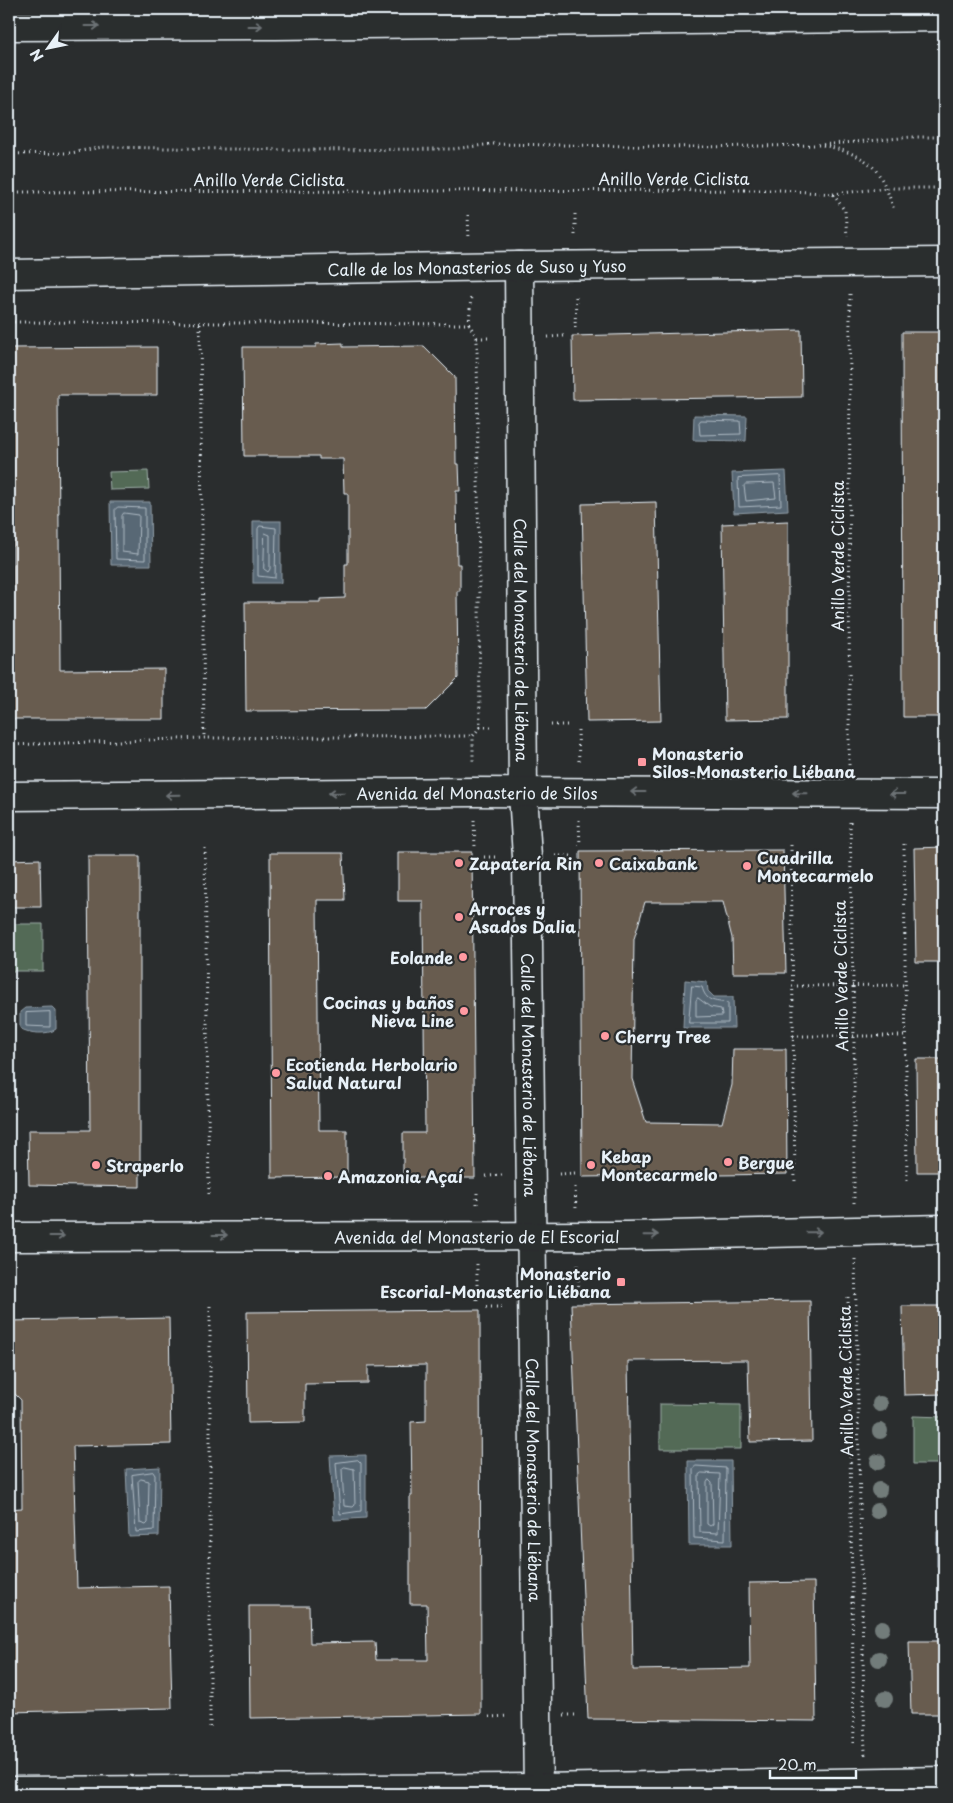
<svg xmlns="http://www.w3.org/2000/svg" width="953" height="1803" font-family="'Playpen Sans',sans-serif">
<style>
.green{fill:#536a57;stroke:#9eaea8}
.water{fill:#586875;stroke:#929fa9}
.lines{fill:none;stroke-linecap:round;stroke-linejoin:round}
.shore{stroke:#aebac4;stroke-width:1}
.building{fill:#685b4f;stroke:#e8f1f8}
.minor-casing{stroke:#e8f1f8;stroke-width:31}
.highway-casing{stroke:#e8f1f8;stroke-width:31}
.path{stroke:#e8f1f8;stroke-width:3;stroke-dasharray:1 4;stroke-linecap:butt}
.minor{stroke:#2a2d2e;stroke-width:28}
.highway{stroke:#2a2d2e;stroke-width:28}
.tree{fill:#727b7a}
.oneway{stroke:#6c7275}
.poi-dot{fill:#ff9aa2;stroke:#2a2d2e;stroke-width:2}
.labels{text-anchor:middle;dominant-baseline:central;stroke-width:4.5;stroke-linejoin:round;paint-order:stroke}
.street-label{font-size:16px;fill:#e8f1f8;stroke:#2a2d2e}
.poi-label{font-size:16px;font-weight:bold;fill:#e8f1f8;stroke:#2a2d2e;text-anchor:start}
</style>
<rect width="100%" height="100%" fill="#2a2d2e"/>
<filter id="ink" filterUnits="userSpaceOnUse"><feTurbulence type="fractalNoise" baseFrequency=".02" numOctaves="2"/><feDisplacementMap in="SourceGraphic" scale="10" xChannelSelector="R" yChannelSelector="G"/><feConvolveMatrix kernelMatrix="1 2 1 2 8 2 1 2 1" color-interpolation-filters="sRGB"/></filter>
<g filter="url(#ink)">
<g class="green">
<polygon points="148,471 149,489 110,490 109,472"/>
<polygon points="9,924 43,924 43,971 10,971"/>
<polygon points="660,1404 741,1405 741,1449 660,1449"/>
<polygon points="913,1416 944,1417 944,1464 913,1464"/>
</g>
<g class="water">
<polygon points="694,415 747,416 746,441 693,440"/>
<polygon points="786,471 788,510 734,513 732,473"/>
<polygon points="110,502 150,502 151,565 111,565"/>
<rect x="253" y="521" width="28" height="62"/>
<polygon points="685,980 707,982 708,991 714,997 733,997 734,1028 683,1028"/>
<path d="M52 1007 56 1011V1029C49 1035 28 1034 20 1028V1012L25 1008Z"/>
<polygon points="366,1455 366,1518 334,1520 330,1456"/>
<polygon points="731,1461 732,1545 689,1545 688,1461"/>
<polygon points="160,1467 159,1536 129,1537 126,1469"/>
<rect x="937" y="1532" width="7" height="34"/>
</g>
<g class="lines">
<g class="shore">
<polygon points="701,420 740,421 741,434 700,435 699,423"/>
<polygon points="780,476 781,505 739,507 738,478"/>
<polygon points="746,484 774,483 776,498 746,501 744,486"/>
<polygon points="118,507 145,508 145,560 116,559 115,510"/>
<polygon points="124,513 139,515 138,554 122,552 122,516"/>
<polygon points="260,526 276,528 275,578 258,576 258,529"/>
<polygon points="265,533 270,535 270,569 268,572 264,569"/>
<path d="M692 986 702 987C706 1002 714 1001 728 1003V1023H689Z"/>
<polygon points="698,998 710,1007 721,1009 722,1016 696,1017 696,1001"/>
<polygon points="50,1012 50,1027 26,1026 26,1013"/>
<polygon points="358,1460 361,1463 361,1511 340,1514 336,1463"/>
<polygon points="696,1466 726,1468 725,1540 694,1538 693,1469"/>
<polygon points="345,1467 354,1469 355,1505 353,1507 344,1506 342,1469"/>
<polygon points="153,1472 155,1475 154,1530 136,1532 132,1475"/>
<polygon points="702,1473 720,1474 718,1533 700,1532 699,1475"/>
<polygon points="141,1479 149,1481 148,1523 146,1525 140,1523 138,1482"/>
<polygon points="709,1480 712,1483 713,1524 710,1526 707,1524 707,1483"/>
</g>
</g>
<g class="building">
<polygon points="801,330 802,397 573,400 572,336"/>
<polygon points="902,332 944,332 944,717 903,717"/>
<polygon points="343,343 343,347 424,346 455,377 456,464 459,464 460,491 456,491 457,564 460,564 460,591 457,591 458,678 426,710 246,711 245,602 320,602 320,599 345,598 345,564 348,564 348,493 344,493 343,459 319,459 319,456 244,456 243,347 316,347 316,344"/>
<polygon points="157,347 157,395 58,395 60,670 164,669 164,719 9,719 9,671 13,671 13,489 11,489 12,396 9,396 9,348"/>
<polygon points="656,502 661,721 587,722 582,504"/>
<polygon points="788,521 788,719 725,720 722,524"/>
<polygon points="944,847 944,962 916,962 914,848"/>
<polygon points="783,850 786,973 733,973 732,938 723,902 645,902 634,939 632,1079 646,1122 722,1123 732,1085 733,1049 786,1049 787,1174 582,1177 580,851"/>
<polygon points="398,852 472,852 475,1178 403,1178 403,1133 425,1133 423,901 398,901"/>
<polygon points="270,853 343,853 345,900 317,900 319,1130 347,1130 347,1177 272,1178"/>
<polygon points="88,856 140,856 140,1187 29,1185 28,1130 90,1130"/>
<polygon points="40,859 41,907 9,907 9,860"/>
<polygon points="916,1059 944,1059 944,1172 917,1172"/>
<polygon points="810,1301 812,1441 750,1442 748,1360 628,1361 633,1670 750,1668 749,1583 814,1582 816,1721 588,1719 571,1304"/>
<polygon points="902,1306 944,1306 944,1394 904,1395"/>
<polygon points="480,1310 481,1714 250,1718 249,1606 309,1606 310,1643 375,1642 376,1660 428,1660 427,1604 410,1604 410,1496 412,1496 411,1422 426,1421 426,1365 368,1366 368,1383 305,1384 305,1422 248,1423 247,1312"/>
<polygon points="169,1318 171,1444 73,1446 77,1588 169,1586 172,1708 9,1712 9,1509 22,1508 21,1400 9,1388 9,1321"/>
<polygon points="909,1641 944,1641 944,1714 911,1714"/>
</g>
<g class="lines">
<g class="minor-casing">
<g id="minor">
<path id="s1" d="M519 266 523 793 527 857 538 1794"/>
<path id="s2" d="M9 274 519 266 944 262"/>
<path id="s3" d="M9 796 474 792 944 794"/>
<path id="s4" d="M9 1237 626 1236 944 1229"/>
<polyline points="9,1791 538,1788 944,1781"/>
</g>
</g>
<g class="highway-casing">
<polyline id="highway" points="9,26 276,25 944,17"/>
</g>
<g class="path">
<path d="M823 145C870 157 879 164 894 210"/>
<polyline points="9,154 71,153 102,147 296,150 453,149 493,144 697,147 820,145 912,137 944,137"/>
<polyline points="9,192 781,190 833,194 845,211 847,236"/>
<polyline points="833,194 887,188 944,188"/>
<polyline points="575,214 575,238"/>
<polyline points="468,215 469,239"/>
<polyline points="9,322 469,324 477,338 480,727 473,736 473,763"/>
<polyline points="200,324 204,738"/>
<polyline points="469,324 471,295"/>
<polyline points="575,328 576,295"/>
<polyline points="548,337 564,336"/>
<polyline points="477,338 491,338"/>
<polyline points="551,725 571,725"/>
<polyline points="480,727 495,727"/>
<polyline points="578,730 579,763"/>
<polyline points="9,745 204,738 473,736"/>
<polyline points="849,765 850,292"/>
<polyline points="474,820 475,847"/>
<polyline points="579,820 580,846"/>
<polyline points="850,822 854,1036 854,1203"/>
<polyline points="904,844 907,1183"/>
<polyline points="791,845 795,1185"/>
<polyline points="205,848 209,1195"/>
<polyline points="555,856 571,856"/>
<polyline points="484,857 498,857"/>
<polyline points="792,986 905,985"/>
<polyline points="793,1036 906,1036"/>
<polyline points="559,1174 575,1173"/>
<polyline points="486,1176 503,1175"/>
<polyline points="575,1187 576,1209"/>
<polyline points="477,1193 477,1208"/>
<polyline points="855,1259 865,1755"/>
<polyline points="477,1264 477,1302"/>
<polyline points="578,1265 579,1300"/>
<polyline points="848,1297 854,1745"/>
<polyline points="486,1307 503,1307"/>
<polyline points="564,1715 577,1715"/>
<polyline points="489,1717 508,1716"/>
<polyline points="210,1727 210,1305"/>
</g>
<use href="#minor" class="minor"/>
<use href="#highway" class="highway"/>
</g>
<g class="tree">
<circle cx="880" cy="1404" r="8"/>
<circle cx="880" cy="1431" r="8"/>
<circle cx="878" cy="1462" r="8"/>
<circle cx="879" cy="1490" r="8"/>
<circle cx="877" cy="1511" r="8"/>
<circle cx="882" cy="1628" r="8"/>
<circle cx="879" cy="1659" r="8"/>
<circle cx="885" cy="1699" r="8"/>
</g>
<defs><path id="oneway-shaft" d="M-6 0H5M1.5-3L5.5 0L1.5 3" fill="none" stroke-width="1.6" stroke-linecap="round" stroke-linejoin="round" transform="scale(1.25)"/></defs>
<g class="oneway">
<use href="#oneway-shaft" transform="translate(92 26)"/>
<use href="#oneway-shaft" transform="translate(255 26)"/>
<use href="#oneway-shaft" transform="translate(638 792) rotate(180)"/>
<use href="#oneway-shaft" transform="translate(336 793) rotate(179)"/>
<use href="#oneway-shaft" transform="translate(800 793) rotate(-179)"/>
<use href="#oneway-shaft" transform="translate(897 794) rotate(-180)"/>
<use href="#oneway-shaft" transform="translate(173 795) rotate(179)"/>
<use href="#oneway-shaft" transform="translate(814 1232) rotate(-1)"/>
<use href="#oneway-shaft" transform="translate(220 1235)"/>
<use href="#oneway-shaft" transform="translate(651 1235) rotate(-1)"/>
<use href="#oneway-shaft" transform="translate(57 1236)"/>
</g>
</g>
<g class="poi-dot">
<rect x="637" y="757" width="10" height="10" rx="2.5"/>
<circle cx="459" cy="863" r="5"/>
<circle cx="599" cy="863" r="5"/>
<circle cx="747" cy="866" r="5"/>
<circle cx="459" cy="917" r="5"/>
<circle cx="463" cy="957" r="5"/>
<circle cx="464" cy="1011" r="5"/>
<circle cx="605" cy="1036" r="5"/>
<circle cx="276" cy="1073" r="5"/>
<circle cx="728" cy="1162" r="5"/>
<circle cx="96" cy="1165" r="5"/>
<circle cx="591" cy="1165" r="5"/>
<circle cx="328" cy="1176" r="5"/>
<rect x="616" y="1277" width="10" height="10" rx="2.5"/>
</g>
<g class="labels">
<g class="street-label">
<text x="674" y="178">Anillo Verde Ciclista</text>
<text x="269" y="179">Anillo Verde Ciclista</text>
<text stroke="none"><textPath href="#s2" startOffset="468">Calle de los Monasterios de Suso y Yuso</textPath></text>
<text transform="translate(837 556) rotate(-90)">Anillo Verde Ciclista</text>
<text stroke="none"><textPath href="#s1" startOffset="374">Calle del Monasterio de Liébana</textPath></text>
<text stroke="none"><textPath href="#s3" startOffset="468">Avenida del Monasterio de Silos</textPath></text>
<text transform="translate(840 976) rotate(-91)">Anillo Verde Ciclista</text>
<text stroke="none"><textPath href="#s1" startOffset="809">Calle del Monasterio de Liébana</textPath></text>
<text stroke="none"><textPath href="#s4" startOffset="468">Avenida del Monasterio de El Escorial</textPath></text>
<text transform="translate(845 1381) rotate(-91)">Anillo Verde Ciclista</text>
<text stroke="none"><textPath href="#s1" startOffset="1214">Calle del Monasterio de Liébana</textPath></text>
</g>
<g class="poi-label">
<text x="652" y="753">Monasterio<tspan x="652" dy="18">Silos-Monasterio Liébana</tspan></text>
<text x="757" y="857">Cuadrilla<tspan x="757" dy="18">Montecarmelo</tspan></text>
<text x="469" y="863">Zapatería Rin</text>
<text x="609" y="863">Caixabank</text>
<text x="469" y="908">Arroces y<tspan x="469" dy="18">Asados Dalia</tspan></text>
<text x="453" y="957" text-anchor="end">Eolande</text>
<text x="454" y="1002" text-anchor="end">Cocinas y baños<tspan x="454" dy="18">Nieva Line</tspan></text>
<text x="615" y="1036">Cherry Tree</text>
<text x="286" y="1064">Ecotienda Herbolario<tspan x="286" dy="18">Salud Natural</tspan></text>
<text x="601" y="1156">Kebap<tspan x="601" dy="18">Montecarmelo</tspan></text>
<text x="738" y="1162">Bergue</text>
<text x="106" y="1165">Straperlo</text>
<text x="338" y="1176">Amazonia Açaí</text>
<text x="611" y="1273" text-anchor="end">Monasterio<tspan x="611" dy="18">Escorial-Monasterio Liébana</tspan></text>
</g>
</g>
<rect width="953" height="1803" fill="none" stroke="#2a2d2e" stroke-width="30"/>
<rect x="15" y="15" width="923" height="1773" fill="none" stroke="#e8f1f8" stroke-width="2" filter="url(#ink)"/>
<g transform="translate(48 48) rotate(237)" stroke="#2a2d2e" stroke-width="4" paint-order="stroke">
<path d="M0-4L9 19L0 12L-9 19Z" fill="#e8f1f8"/>
<text y="-8" font-size="14" font-weight="bold" text-anchor="middle" fill="#e8f1f8">N</text>
</g>
<path d="M770 1770v8h86v-8" fill="none" stroke="#e8f1f8" stroke-width="2.5"/>
<text x="778" y="1770" font-size="15" fill="#e8f1f8" stroke="#2a2d2e" stroke-width="4" paint-order="stroke">20 m</text>
</svg>
